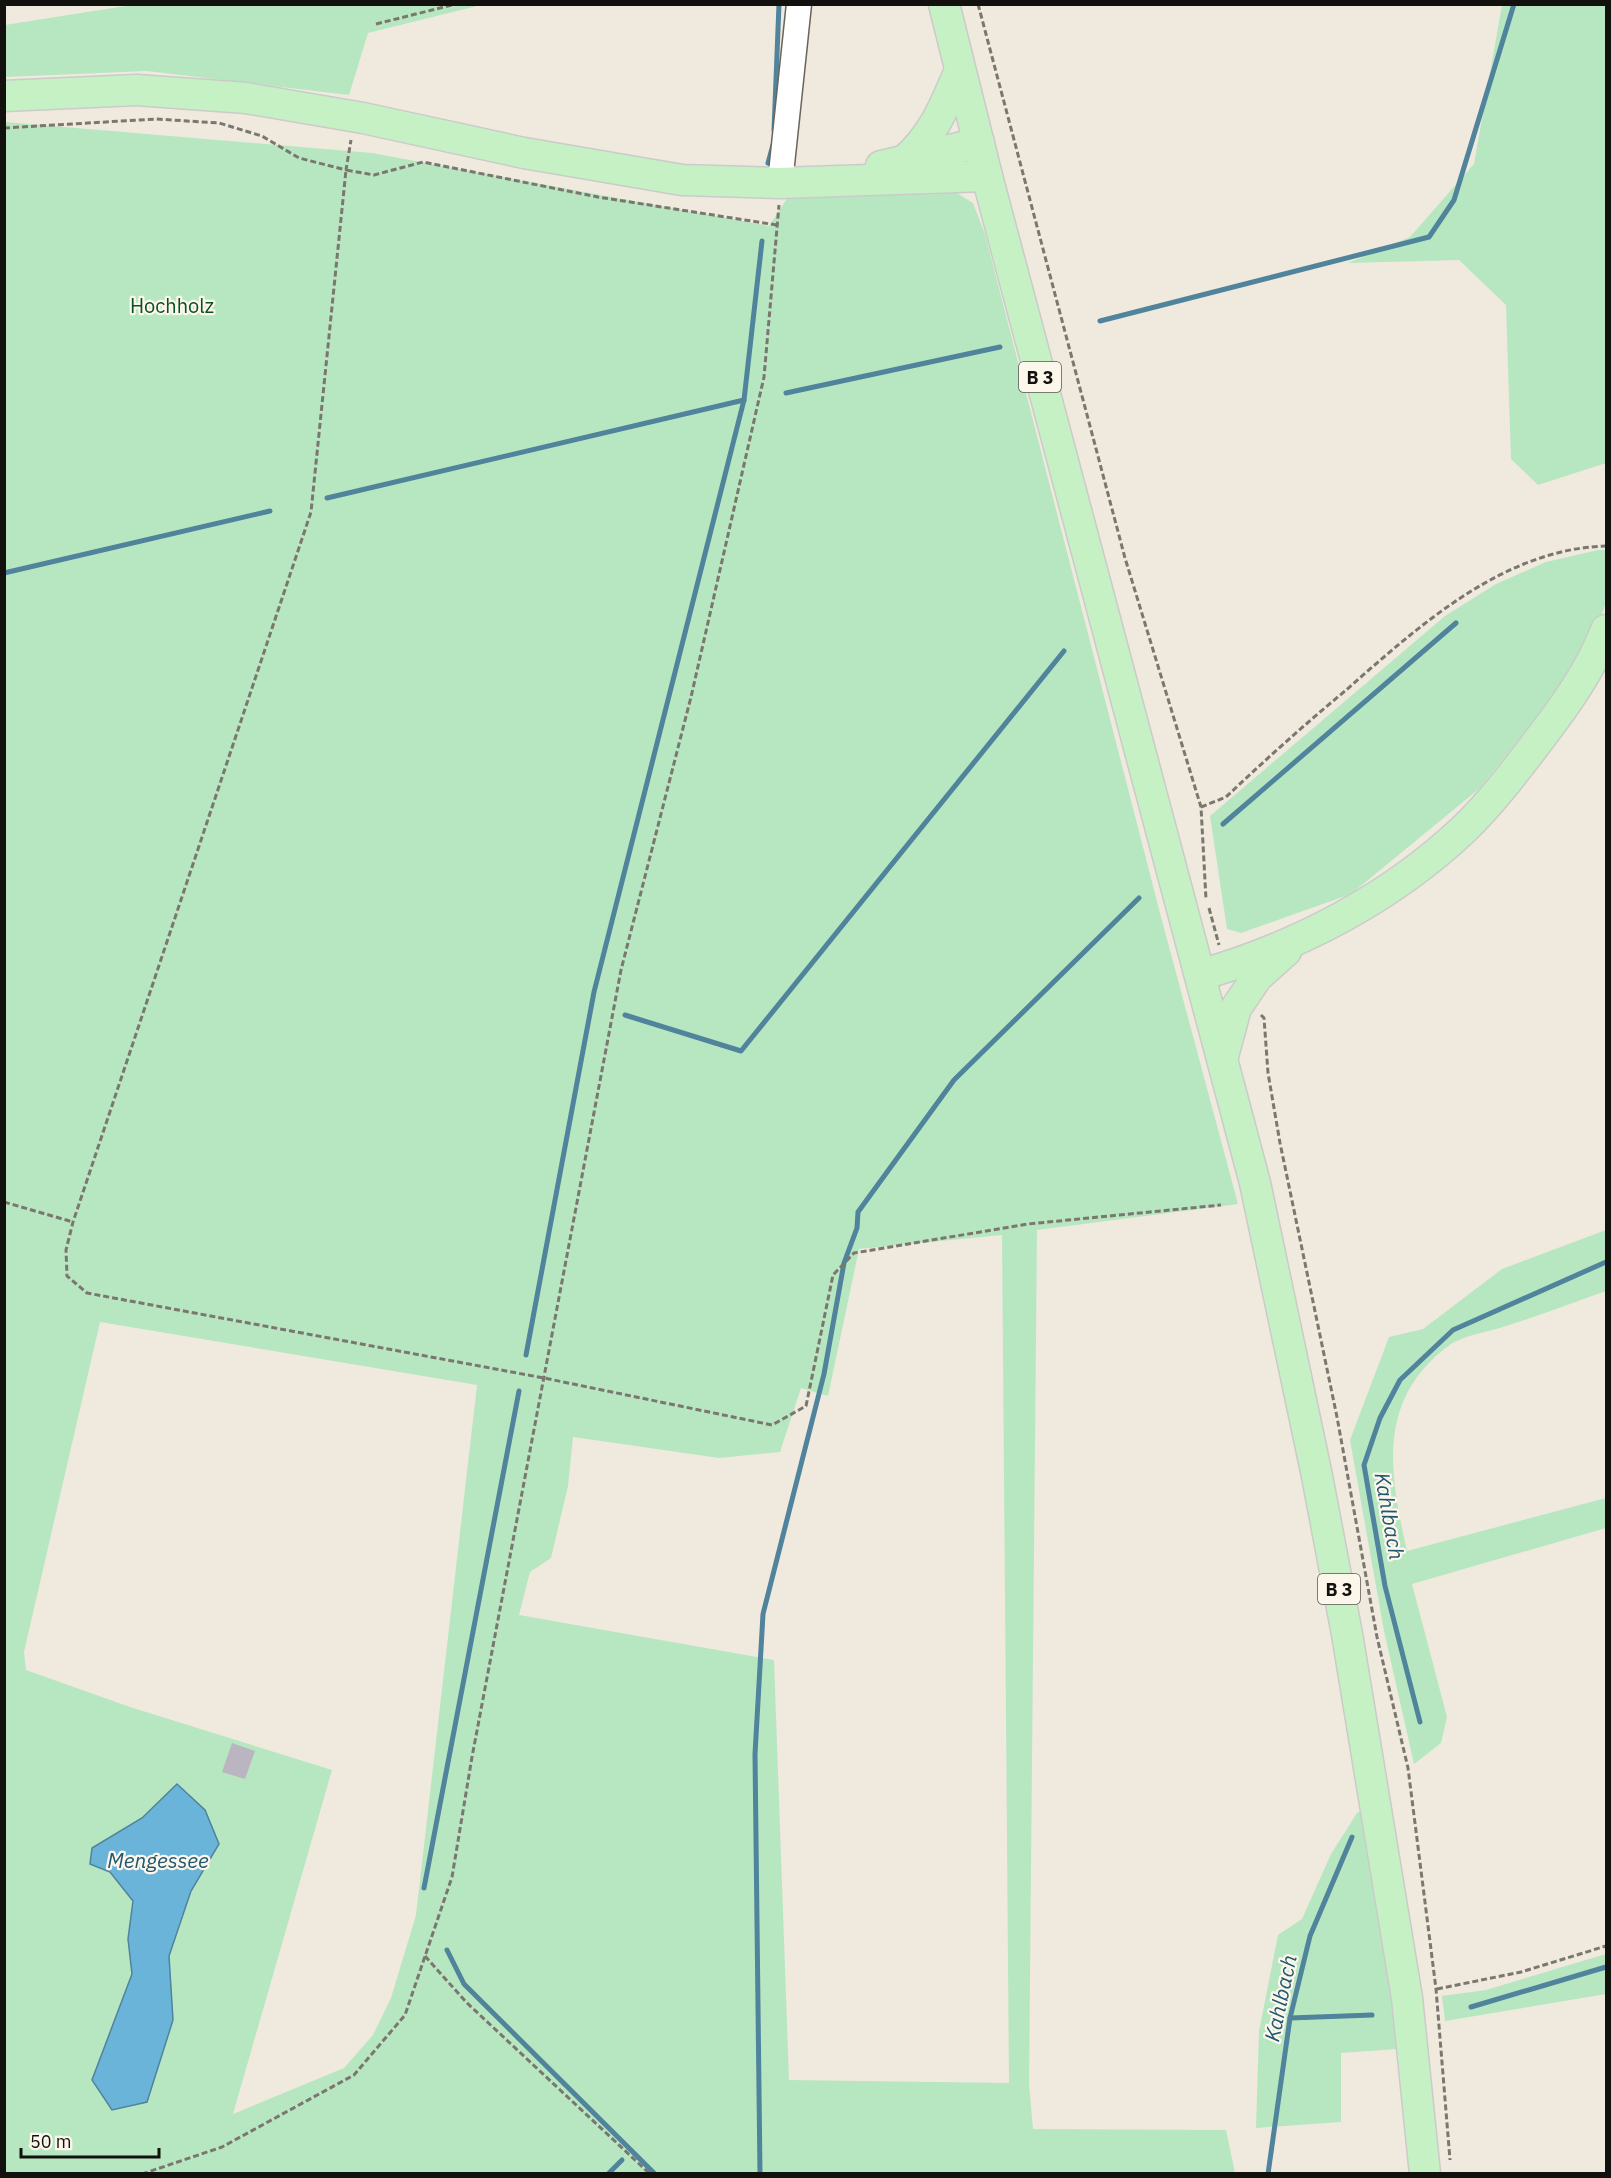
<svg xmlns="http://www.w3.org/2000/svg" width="1611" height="2178" font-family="'IBM Plex Sans',sans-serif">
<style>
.green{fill:#b7e7c1;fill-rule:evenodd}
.water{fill:#6ab4da;stroke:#50839c;stroke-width:1.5}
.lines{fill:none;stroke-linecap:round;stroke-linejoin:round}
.stream{stroke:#50839c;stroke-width:5}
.building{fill:#bab5c0}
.minor-casing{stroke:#6a645b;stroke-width:27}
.major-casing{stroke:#cbcbca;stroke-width:33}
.path{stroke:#7b776f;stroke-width:3;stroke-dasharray:6 3;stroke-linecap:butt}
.minor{stroke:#fff;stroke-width:24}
.major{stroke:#c5f1c5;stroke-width:30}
.labels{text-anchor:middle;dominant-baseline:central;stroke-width:4.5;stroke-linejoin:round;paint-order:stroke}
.shield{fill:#fdf6eb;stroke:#595650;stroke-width:1.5}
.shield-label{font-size:18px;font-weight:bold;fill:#13110d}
.park-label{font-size:20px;fill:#065025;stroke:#fdf6eb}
.water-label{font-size:21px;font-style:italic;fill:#1e5872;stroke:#fdf6eb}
</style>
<rect width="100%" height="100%" fill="#f0e9de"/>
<g class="green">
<polygon points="138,4 481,4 481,5 368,33 349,95 147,71 5,77 5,25"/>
<polygon points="1502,5 1606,5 1606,463 1538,485 1511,459 1506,305 1459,260 1348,263 1410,237 1474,164"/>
<path d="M5 122 372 153 769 226 790 194 950 189 973 203 985 234 1160 913 1238 1204 1037 1230 1029 2084 1033 2129 1226 2130 1235 2173 5 2174ZM1002 1235 1009 2083 789 2080 774 1660 519 1615 530 1572 551 1558 568 1486 573 1437 719 1458 780 1452 801 1388 828 1396 859 1249ZM100 1322 477 1385 416 1915 391 1998 373 2035 344 2068 233 2114 332 1770 130 1707 26 1670 24 1652ZM177 1784 205 1810 219 1844 191 1891 169 1956 173 2020 147 2102 92 2080 132 1974 128 1939 133 1901 92 1848 142 1818Z"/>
<polygon points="1598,550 1606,550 1606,602 1599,623 1568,678 1480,788 1351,894 1241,933 1227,929 1210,816 1445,616 1496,584 1546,562"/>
<path d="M1606 1230V1291C1572 1303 1538 1316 1503 1327 1488 1332 1465 1335 1451 1344 1376 1398 1389 1472 1407 1551L1606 1498V1528L1412 1584 1447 1717 1441 1743 1414 1764 1384 1631 1350 1440 1389 1337 1423 1329 1502 1269Z"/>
<polygon points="1369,1806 1374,1864 1397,2049 1341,2053 1341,2122 1256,2128 1259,2031 1278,1935 1302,1919 1331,1854 1357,1813"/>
<polygon points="1606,1954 1606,1994 1445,2021 1442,1996 1486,1990"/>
</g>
<polygon class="water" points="177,1784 205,1810 219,1844 191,1891 169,1956 173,2020 147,2102 112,2110 92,2080 132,1974 128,1939 133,1901 110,1872 90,1864 92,1848 142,1818"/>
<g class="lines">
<g class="stream">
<polyline points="774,130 779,4"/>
<polyline points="768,163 773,145"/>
<polyline points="1100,321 1429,237 1454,200 1514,4"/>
<polyline points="786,393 1000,347"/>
<polyline points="327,498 744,400"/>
<polyline points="4,573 270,511"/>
<polyline points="1223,824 1456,623"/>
<polyline points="625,1015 741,1051 1064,651"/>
<polyline points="526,1355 594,992 744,400 762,241"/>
<polyline points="1420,1722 1385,1586 1364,1465 1380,1418 1400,1380 1453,1330 1606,1262"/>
<polyline points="424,1888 519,1391"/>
<polyline points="447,1950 464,1984 655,2174"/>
<polyline points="1471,2007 1606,1967"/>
<polyline points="1290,2018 1372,2015"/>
<polyline points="608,2174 622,2160"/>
<polyline points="760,2174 755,1754 763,1614 824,1374 844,1263 857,1228 858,1212 954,1080 1139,898"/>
<polyline points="1268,2174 1290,2018 1310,1936 1352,1837"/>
</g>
</g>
<polygon class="building" points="232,1743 255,1751 245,1779 222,1772"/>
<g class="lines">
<g class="minor-casing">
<polyline id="minor" points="780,183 799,4"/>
</g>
<g class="major-casing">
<g id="major">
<polyline points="944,4 987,176 1255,1183 1317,1476 1347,1634 1407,1998 1425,2174"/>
<polyline points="4,96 137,90 246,98 363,118 524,153 682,180 780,183 987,176"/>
<path d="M904 161C934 135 945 105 960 70"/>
<polyline points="881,166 979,143"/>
<path d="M1200 975C1297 947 1390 899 1464 829 1490 804 1513 774 1535 745 1562 710 1590 672 1606 630"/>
<polyline points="1223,1056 1236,1008 1257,977 1286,951"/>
</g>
</g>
<g class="path">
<polyline points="978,4 1125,558 1201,807 1206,899"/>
<polyline points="376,24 456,4"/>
<polyline points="4,128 156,119 219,123 262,136 299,158 346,170 351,140"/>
<polyline points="777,225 598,197 423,162 374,175 346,170 311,512 73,1222 66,1250 67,1276 87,1293 544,1378 772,1425 806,1406 833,1275 854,1253 1028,1224 1221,1205"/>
<path d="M1201 807 1226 797C1264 761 1304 725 1345 691 1419 626 1503 549 1606 546"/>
<polyline points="1209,908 1219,945"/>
<polyline points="1261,1015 1264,1018 1268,1073 1280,1143 1337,1417 1377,1637 1408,1768 1436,1989 1450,2160"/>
<polyline points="4,1202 73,1222"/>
<polyline points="425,1956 466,2002 650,2174"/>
<polyline points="1437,1989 1521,1972 1606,1946"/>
<polyline points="1389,2172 1389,2174"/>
<polyline points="142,2174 222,2147 354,2075 405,2015 452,1877 472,1757 621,970 691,697 764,377 779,205"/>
</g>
<use href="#minor" class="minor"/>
<use href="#major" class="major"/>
</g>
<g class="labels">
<g class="shield">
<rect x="1019" y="362" width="42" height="30" rx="4.5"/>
<rect x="1318" y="1574" width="42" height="30" rx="4.5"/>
</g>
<g class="shield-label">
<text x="1040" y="377">B 3</text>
<text x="1339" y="1589">B 3</text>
</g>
<g class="park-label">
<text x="172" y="305">Hochholz</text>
</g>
<g class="water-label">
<text transform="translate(1390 1516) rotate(80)">Kahlbach</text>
<text x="158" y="1860">Mengessee</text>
<text transform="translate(1280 1998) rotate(-78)">Kahlbach</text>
</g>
</g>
<rect width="1611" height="2178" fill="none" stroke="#13110d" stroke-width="12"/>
<path d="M21 2148v9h138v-9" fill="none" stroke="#13110d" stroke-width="3"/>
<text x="30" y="2148" font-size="18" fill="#13110d" stroke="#fdf6eb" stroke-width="4.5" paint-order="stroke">50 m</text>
</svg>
